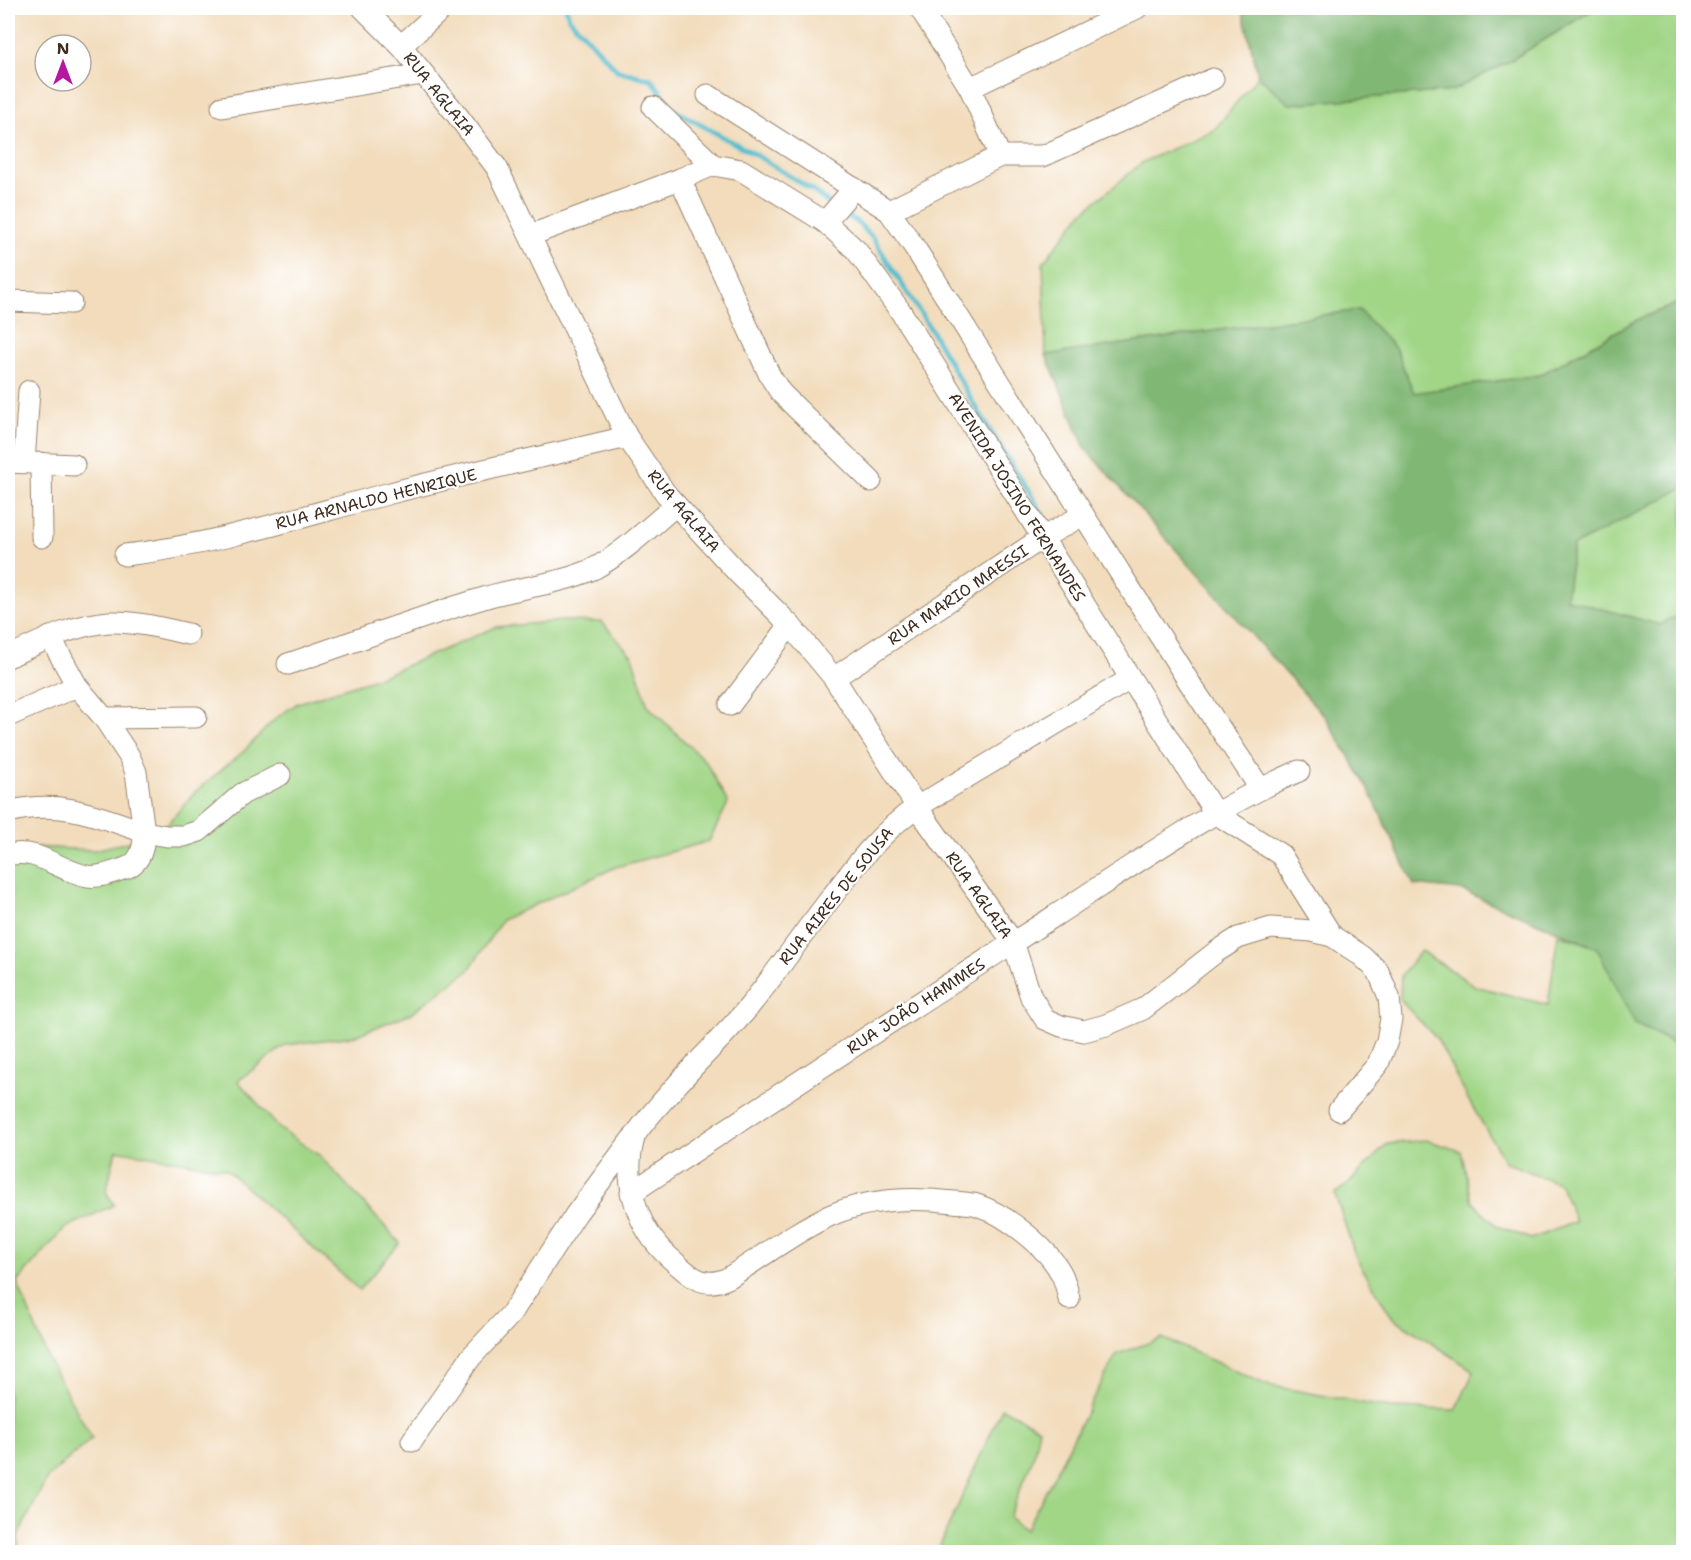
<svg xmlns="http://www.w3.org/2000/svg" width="1691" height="1560" font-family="'Shantell Sans',sans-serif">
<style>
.green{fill:#a1d687;stroke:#6e8052;stroke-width:1.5}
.forest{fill:#80b774;stroke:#5e7049;stroke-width:1.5}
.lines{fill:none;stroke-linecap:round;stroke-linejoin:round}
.stream{stroke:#53becf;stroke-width:5}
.minor-casing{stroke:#96836d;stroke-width:23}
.minor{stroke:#fff;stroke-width:21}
.labels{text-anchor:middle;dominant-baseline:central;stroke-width:4.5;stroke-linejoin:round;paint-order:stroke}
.street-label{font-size:16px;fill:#3b2a1e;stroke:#fff}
</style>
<rect width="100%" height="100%" fill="#fff"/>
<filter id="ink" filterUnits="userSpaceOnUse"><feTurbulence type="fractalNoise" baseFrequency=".0167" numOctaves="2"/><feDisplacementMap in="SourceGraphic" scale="12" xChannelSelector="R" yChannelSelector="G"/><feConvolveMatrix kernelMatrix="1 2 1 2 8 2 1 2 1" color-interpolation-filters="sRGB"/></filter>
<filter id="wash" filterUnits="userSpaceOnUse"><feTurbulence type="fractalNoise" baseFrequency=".008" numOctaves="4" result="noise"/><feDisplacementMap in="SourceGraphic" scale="24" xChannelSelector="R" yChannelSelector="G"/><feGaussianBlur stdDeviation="1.35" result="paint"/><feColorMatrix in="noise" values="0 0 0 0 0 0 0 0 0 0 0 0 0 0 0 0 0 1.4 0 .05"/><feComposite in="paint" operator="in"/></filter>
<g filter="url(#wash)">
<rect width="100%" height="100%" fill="#f2dcbc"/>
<g class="green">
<polygon points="1596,8 1683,8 1683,301 1637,320 1540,375 1414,393 1395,348 1359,310 1046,355 1043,263 1082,213 1143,162 1214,130 1258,76 1289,104 1452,91 1508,62"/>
<polygon points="1683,488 1683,613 1660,625 1566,599 1573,546"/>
<polygon points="562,621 602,622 632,656 648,706 706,762 728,803 709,841 616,867 502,920 469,970 411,1013 354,1036 286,1045 238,1081 279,1128 320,1156 400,1243 359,1290 226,1169 116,1150 106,1192 114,1205 65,1228 17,1282 49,1361 92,1438 47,1478 18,1536 19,1552 8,1552 8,854 30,847 94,850 158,835 196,791 243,752 276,718 298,703 382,676 496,627"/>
<path d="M1558 934 1598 948 1635 1024 1683 1048V1552H937L1002 1408 1039 1428 1033 1458 1009 1517 1025 1530C1058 1472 1085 1412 1117 1354L1162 1338 1267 1385 1390 1408 1456 1410 1474 1371 1392 1317 1356 1258 1335 1194 1348 1184 1387 1144 1426 1140 1461 1151 1472 1201 1497 1226 1531 1239 1575 1222 1560 1184 1505 1162 1469 1101 1437 1039 1400 1000 1401 975 1421 951 1475 986 1548 1005Z"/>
</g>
<g class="forest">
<polygon points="1242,8 1596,8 1508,62 1452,91 1289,104 1258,76"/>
<polygon points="1683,301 1683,488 1573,546 1566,599 1660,625 1683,613 1683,1048 1635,1024 1597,948 1461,890 1414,885 1369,790 1326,718 1085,448 1046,355 1359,310 1395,348 1414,393 1540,375 1637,320"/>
</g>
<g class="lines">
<g class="stream">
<polyline points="566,8 569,18 618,71 651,79 674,110 756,155 815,192 833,207"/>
<polyline points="841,212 856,221 872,237 931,330 973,403 1042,513"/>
</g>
</g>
</g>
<g filter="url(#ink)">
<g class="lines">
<g class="minor-casing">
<g id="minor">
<polyline points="363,8 401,46 457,115 497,168 627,437 666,494 737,572 790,625 834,678 917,807 1013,942 1031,997 1045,1019 1061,1026 1084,1031 1106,1025 1143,1009 1216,952 1238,938 1271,928 1312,931 1332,936 1362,956 1378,971 1389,997 1391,1019 1387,1041 1378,1064 1339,1110"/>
<polyline points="920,8 970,88 1000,156"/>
<polyline points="401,46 443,8"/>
<polyline points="970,88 1137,8"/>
<polyline points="708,95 889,211 915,248 1189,682 1260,788"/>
<polyline points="222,107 423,74"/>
<polyline points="653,107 713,165 741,170 825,222 856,250 901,312 1215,813 1281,855 1332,936"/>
<polyline points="680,179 770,376 781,393 871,481"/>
<polyline points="889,211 1000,156 1043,156 1213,79"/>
<polyline points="825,222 854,188"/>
<polyline points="531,235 680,179 713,165"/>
<polyline points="8,301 71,303"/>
<polyline points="8,462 74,465"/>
<polyline points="24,462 29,391"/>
<polyline points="41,463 42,537"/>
<path d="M125 555C214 545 300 517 387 494 466 473 547 456 627 437"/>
<path d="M8 657C40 642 72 625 109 622 135 621 162 628 188 634"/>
<path d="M288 664C355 641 420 617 487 597 522 587 560 584 593 569 621 555 652 525 676 505"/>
<polyline points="834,678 1042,538 1083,515"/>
<polyline points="730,705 790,625"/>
<polyline points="8,716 77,686"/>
<polyline points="104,718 196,717"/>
<path d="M8 812C60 799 95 815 144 832L136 772 129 756 104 718 77 686 50 637"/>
<path d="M8 855C37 847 59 871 87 876 99 878 112 873 123 869 141 864 144 848 144 832L167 836H184L199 831 242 794 280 775"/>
<path d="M631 1193C771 1100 912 1007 1053 917 1133 865 1212 809 1299 771"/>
<path d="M1069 1299C1067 1290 1065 1280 1061 1273 1047 1247 1005 1214 977 1205 970 1203 961 1203 954 1202 912 1197 869 1198 829 1216 797 1230 759 1259 728 1278 701 1290 690 1275 670 1258 637 1229 622 1181 634 1138 637 1128 685 1076 695 1065 713 1046 731 1028 748 1008 769 982 788 955 808 928 841 886 872 837 917 807L1130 679"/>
<polyline points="412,1441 471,1357 511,1314 576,1214 632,1139"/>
</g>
</g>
<use href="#minor" class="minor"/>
</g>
</g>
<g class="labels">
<g class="street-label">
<text transform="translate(439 94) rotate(51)">RUA AGLAIA</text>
<text transform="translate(1017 497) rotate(58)">AVENIDA JOSINO FERNANDES</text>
<text transform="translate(376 499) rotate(-14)">RUA ARNALDO HENRIQUE</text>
<text transform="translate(684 511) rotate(50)">RUA AGLAIA</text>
<text transform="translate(958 595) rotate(-34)">RUA MARIO MAESSI</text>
<text transform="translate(979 895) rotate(55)">RUA AGLAIA</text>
<text transform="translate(836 896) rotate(-51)">RUA AIRES DE SOUSA</text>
<text transform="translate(916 1006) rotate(-33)">RUA JOÃO HAMMES</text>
</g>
</g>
<rect width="1691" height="1560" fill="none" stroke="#fff" stroke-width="30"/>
<g transform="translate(63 63)"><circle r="28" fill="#ffffff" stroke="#b1aaa5" stroke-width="1.5"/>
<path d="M0-4.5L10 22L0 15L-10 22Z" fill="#b5179e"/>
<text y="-9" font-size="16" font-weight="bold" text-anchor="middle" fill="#3b2a1e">N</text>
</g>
</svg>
